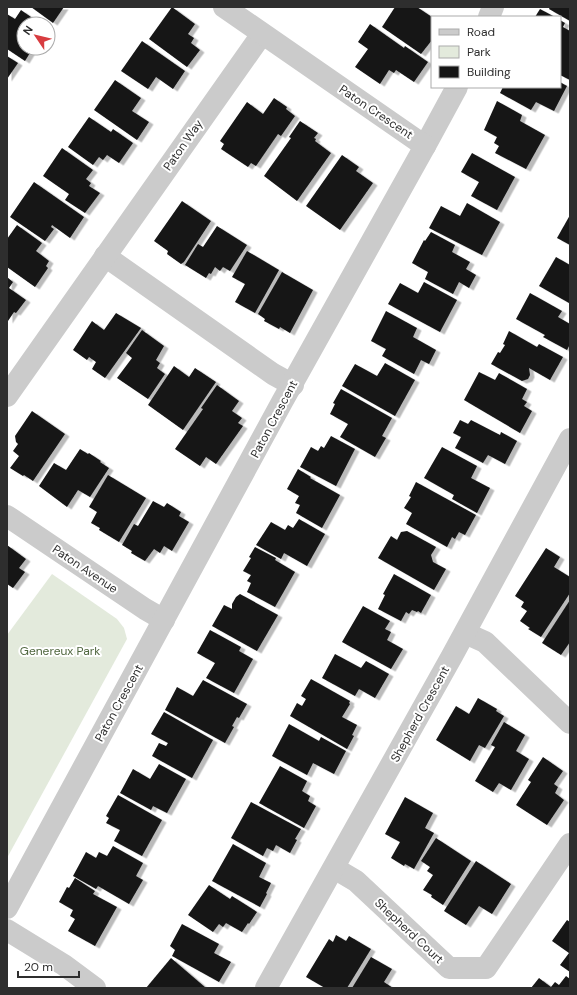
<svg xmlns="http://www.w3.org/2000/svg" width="577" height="995" font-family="'DM Sans',sans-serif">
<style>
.green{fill:#e3eadc}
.building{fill:#151515;filter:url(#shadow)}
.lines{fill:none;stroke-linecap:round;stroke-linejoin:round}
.minor{stroke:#cbcbcb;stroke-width:22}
.tertiary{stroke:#cbcbcb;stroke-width:22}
.labels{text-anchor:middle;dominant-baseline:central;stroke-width:4;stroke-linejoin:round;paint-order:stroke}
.street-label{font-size:12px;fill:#2e2e2e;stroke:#fff}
.park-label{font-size:12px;fill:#4f663e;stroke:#fff}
</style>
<defs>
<filter id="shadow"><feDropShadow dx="4.5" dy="2.5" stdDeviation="0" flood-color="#0004"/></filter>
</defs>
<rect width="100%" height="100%" fill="#fff"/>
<polygon class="green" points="52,574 117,619 124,628 127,639 7,858 7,635"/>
<g class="building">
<polygon points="31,7 64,7 53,23"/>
<polygon points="172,7 195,24 188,34 194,38 191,43 200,50 187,67 149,39"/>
<polygon points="395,7 417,7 432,17 432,40 421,54 382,27"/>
<polygon points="550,7 570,7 570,21 549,9"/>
<polygon points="540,9 555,17 535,17"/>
<polygon points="21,10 41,24 24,24 24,48 33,48 25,61 7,49 7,14 15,19"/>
<polygon points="560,20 565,23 563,27 570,31 570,80 560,75"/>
<polygon points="370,24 404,48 405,46 428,62 414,82 396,70 394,73 389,70 380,84 355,67 368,49 358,42"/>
<polygon points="142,41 185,71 173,89 156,77 148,89 121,71"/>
<polygon points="7,56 18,63 7,79"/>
<polygon points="115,80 141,98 132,111 149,122 137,140 94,110"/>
<polygon points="560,82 567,86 554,111 536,102 531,110 500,93 503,87 560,87"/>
<polygon points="274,98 287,107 286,109 295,116 281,136 278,134 256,166 251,163 248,167 221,149 224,144 220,141 247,102 263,114"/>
<polygon points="497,101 522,115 520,121 545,135 526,169 495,153 499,146 494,143 497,137 484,130"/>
<polygon points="89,117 111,132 113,129 133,143 119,163 107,155 103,160 99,157 93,165 68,147"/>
<polygon points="300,121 318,133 314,138 316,139 315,141 331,153 297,201 264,176 291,138 289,137"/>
<polygon points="62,148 93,170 86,179 91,183 89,186 100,193 85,213 65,200 69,194 43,176"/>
<polygon points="472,153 515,177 497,210 471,196 479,182 461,172"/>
<polygon points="342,155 359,167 356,171 373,183 340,230 306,206"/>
<polygon points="34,182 84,217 70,238 52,225 51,227 54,229 45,241 10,217"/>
<polygon points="182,201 211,221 184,262 181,264 167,254 168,251 154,241"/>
<polygon points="467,203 500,222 482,255 429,228 441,206 460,216"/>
<polygon points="570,215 570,245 557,238"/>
<polygon points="17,225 42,243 36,251 49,261 46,266 48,268 35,287 7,267 7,239"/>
<polygon points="217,226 247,245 230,271 223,267 220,271 215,267 211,274 209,273 206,278 185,265 198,244 203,247"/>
<polygon points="431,232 455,245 452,252 470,262 466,269 476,275 469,288 459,282 453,294 425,279 428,272 412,263 424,240 425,241"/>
<polygon points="247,251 279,270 255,313 235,302 245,284 232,277"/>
<polygon points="556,257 570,265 570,300 569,303 539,286"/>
<polygon points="282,272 313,290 290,333 280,327 279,329 264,321 265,319 258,314"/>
<polygon points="7,277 13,282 9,288 26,300 16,313 14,312 8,321"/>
<polygon points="424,282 457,300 440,332 388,304 400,283 418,293"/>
<polygon points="530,293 562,311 558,317 570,324 570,344 567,350 543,337 545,335 516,319"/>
<polygon points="386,311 417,328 413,337 436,350 429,364 421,360 414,374 382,356 386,349 371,341"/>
<polygon points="116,313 141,328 105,378 92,369 96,362 89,357 87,360 73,350 92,321 104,330"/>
<polygon points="142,330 164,346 156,360 160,363 157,368 165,374 148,399 117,378 132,358 126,353"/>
<polygon points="509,331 537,347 539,344 563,357 550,380 529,368 530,375 528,379 522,381 491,364 498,352 500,353 505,345 503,344"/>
<polygon points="385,363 415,380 395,416 342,386 355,364 377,376"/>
<polygon points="174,366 189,377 195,368 216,382 183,430 148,405"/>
<polygon points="479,372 495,380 499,373 527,389 522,399 527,402 524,406 532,411 520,433 464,400"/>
<polygon points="217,385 239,401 232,411 242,418 238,423 243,426 216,464 206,457 200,466 175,449 203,409 201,408"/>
<polygon points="341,389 392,418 382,436 386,438 375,457 340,437 348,424 330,414 335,404 333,403"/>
<polygon points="32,411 65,434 33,481 24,475 23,476 10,468 19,456 13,451 18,444 16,442 15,436"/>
<polygon points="460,420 468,424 471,420 500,435 501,432 517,441 505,464 488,455 483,463 455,448 461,437 453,433"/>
<polygon points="331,436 355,449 336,486 300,467 311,447 318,451 321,446 324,448"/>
<polygon points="442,447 477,466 471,478 490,488 477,513 452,499 454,495 424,478"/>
<polygon points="80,449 88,454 89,453 101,461 100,462 109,468 90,497 78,490 67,507 39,486 54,463 66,470"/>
<polygon points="298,469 311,477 310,478 340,495 322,528 296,513 300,505 295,503 299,496 287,489"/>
<polygon points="108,475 146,498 119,542 99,530 100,528 91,523 97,512 89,507"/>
<polygon points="416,482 476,515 465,535 459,532 455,539 452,537 447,547 406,524 412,513 404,508 411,497 409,496"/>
<polygon points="153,501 164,507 167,503 181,512 179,516 189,522 172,551 164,546 160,553 154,549 145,561 131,553 132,551 122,545 134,524 138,526"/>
<polygon points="299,519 325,534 307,566 284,553 281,559 256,545 271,522 285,530 288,525 293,528"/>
<polygon points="407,531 436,547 431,555 433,562 446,569 434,590 378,558 391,536 397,540 401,532"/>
<polygon points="7,545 26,559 19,568 25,572 13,588 7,584"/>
<polygon points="255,547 276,558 275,560 295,572 275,607 247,592 251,583 247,581 251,575 243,571 251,558 249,557"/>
<polygon points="546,548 560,557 554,567 570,577 570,593 541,637 528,629 530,628 520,621 527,611 521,607 524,602 515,596"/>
<polygon points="394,574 431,595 421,613 418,611 417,612 412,610 409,614 406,612 401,621 378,609 385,595 383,594"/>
<polygon points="240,594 278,615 257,651 212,626 224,605 232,609 232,604 236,597"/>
<polygon points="570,600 570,642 561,655 542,643"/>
<polygon points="363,606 390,621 385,629 391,632 387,640 403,649 391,669 342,642"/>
<polygon points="210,630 241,647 239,651 253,659 234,693 206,678 215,663 197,653"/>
<polygon points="335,654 361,668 366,661 389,674 375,698 359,689 355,696 322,678"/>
<polygon points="311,679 350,701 349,703 350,704 342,717 357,725 352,735 354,736 347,749 290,716 297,703 302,706 306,699 301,696"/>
<polygon points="203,680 247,704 239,718 237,717 232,726 234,727 225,743 165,710 177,687 193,696"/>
<polygon points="478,698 497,709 496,711 504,716 485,748 479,745 470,761 436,740 456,706 469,714"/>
<polygon points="164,712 213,740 192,778 152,756 159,743 166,746 168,743 151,734"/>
<polygon points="504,722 525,735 516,751 529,759 511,790 499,783 493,792 475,781 495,747 491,745"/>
<polygon points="289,724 319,741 321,737 346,751 334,774 313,763 307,775 272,756"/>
<polygon points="543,757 563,771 554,784 558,787 555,793 564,800 547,825 516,805 531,782 528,780"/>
<polygon points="159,764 186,779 167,813 153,806 151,810 120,793 133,769 150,779"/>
<polygon points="280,766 307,781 302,791 310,796 308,801 316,806 304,828 259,803"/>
<polygon points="118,795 162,820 142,856 114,841 120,830 106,823 109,818 106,816"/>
<polygon points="405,797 433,813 425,828 434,833 414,869 405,864 404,866 391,858 400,842 385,834"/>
<polygon points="251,802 301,829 295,839 297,840 290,853 276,845 273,851 267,848 263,856 231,838"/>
<polygon points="436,838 471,861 443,905 431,897 432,895 423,890 433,875 427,871 430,867 421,861"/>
<polygon points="233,844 266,863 259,877 271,883 266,893 267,894 260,907 212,881"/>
<polygon points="113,846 143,863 136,876 143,880 129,904 98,886 96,889 73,876 86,852 96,858 99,852 107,856"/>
<polygon points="476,861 511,884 492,914 479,906 466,925 444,911"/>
<polygon points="75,878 95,891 93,894 117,907 95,946 68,931 75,919 70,916 73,910 59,902 67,887 69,888"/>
<polygon points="209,885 230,899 232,896 257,912 249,924 248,923 242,932 226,923 223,927 219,924 213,932 188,915"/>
<polygon points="567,920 570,922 570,972 560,965 569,953 552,941"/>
<polygon points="182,924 219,944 214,953 231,962 219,982 172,956 175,950 170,946"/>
<polygon points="336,935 346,941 349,936 371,949 347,988 325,988 306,977 329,939 333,942"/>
<polygon points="371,957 392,969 384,982 393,988 352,988"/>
<polygon points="171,958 206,988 146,988"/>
<polygon points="566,976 570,979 570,988 531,988 539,978 551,987 555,982 559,985"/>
</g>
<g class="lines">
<g class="minor">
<polyline points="489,17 493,7"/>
<polyline points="425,146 457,87"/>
<polyline points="105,256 273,374 293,385"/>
<polyline points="7,396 262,34"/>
<polyline points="7,516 145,609 164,620"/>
<polyline points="465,633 485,642 570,723"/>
<polyline points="334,868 356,881 449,968 486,968 570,844"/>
<polyline points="7,908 282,402 425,146 224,7"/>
<polyline points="266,988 452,656 570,439"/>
</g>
<polyline class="tertiary" points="7,930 64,965 95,988"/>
</g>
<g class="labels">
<g class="street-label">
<text transform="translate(376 112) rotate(34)">Paton Crescent</text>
<text transform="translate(183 145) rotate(-55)">Paton Way</text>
<text transform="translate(274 419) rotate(-62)">Paton Crescent</text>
<text transform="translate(85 569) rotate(34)">Paton Avenue</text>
<text transform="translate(119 703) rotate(-61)">Paton Crescent</text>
<text transform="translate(420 714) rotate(-61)">Shepherd Crescent</text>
<text transform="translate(409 931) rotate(43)">Shepherd Court</text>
</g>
<g class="park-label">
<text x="60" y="651">Genereux Park</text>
</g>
</g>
<rect width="577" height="995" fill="none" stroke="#2e2e2e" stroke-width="16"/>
<rect x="431" y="16" width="130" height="72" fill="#ffffff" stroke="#ababab"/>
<rect x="439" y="29" width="20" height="6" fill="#cbcbcb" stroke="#ababab"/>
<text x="467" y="36" font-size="12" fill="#2e2e2e">Road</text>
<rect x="439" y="46" width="20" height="12" fill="#e3eadc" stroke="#ababab"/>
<text x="467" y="56" font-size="12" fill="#2e2e2e">Park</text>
<rect x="439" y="66" width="20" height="12" fill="#151515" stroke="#ababab"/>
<text x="467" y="76" font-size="12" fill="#2e2e2e">Building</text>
<g transform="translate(36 36) rotate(305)"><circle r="19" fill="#ffffff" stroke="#ababab"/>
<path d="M0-3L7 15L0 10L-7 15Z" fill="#d83c40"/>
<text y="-6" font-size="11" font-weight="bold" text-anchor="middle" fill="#2e2e2e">N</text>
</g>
<path d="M18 971v6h61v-6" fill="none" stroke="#2e2e2e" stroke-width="2"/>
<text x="24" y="971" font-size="12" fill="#2e2e2e" stroke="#ffffff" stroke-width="3" paint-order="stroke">20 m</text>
</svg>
